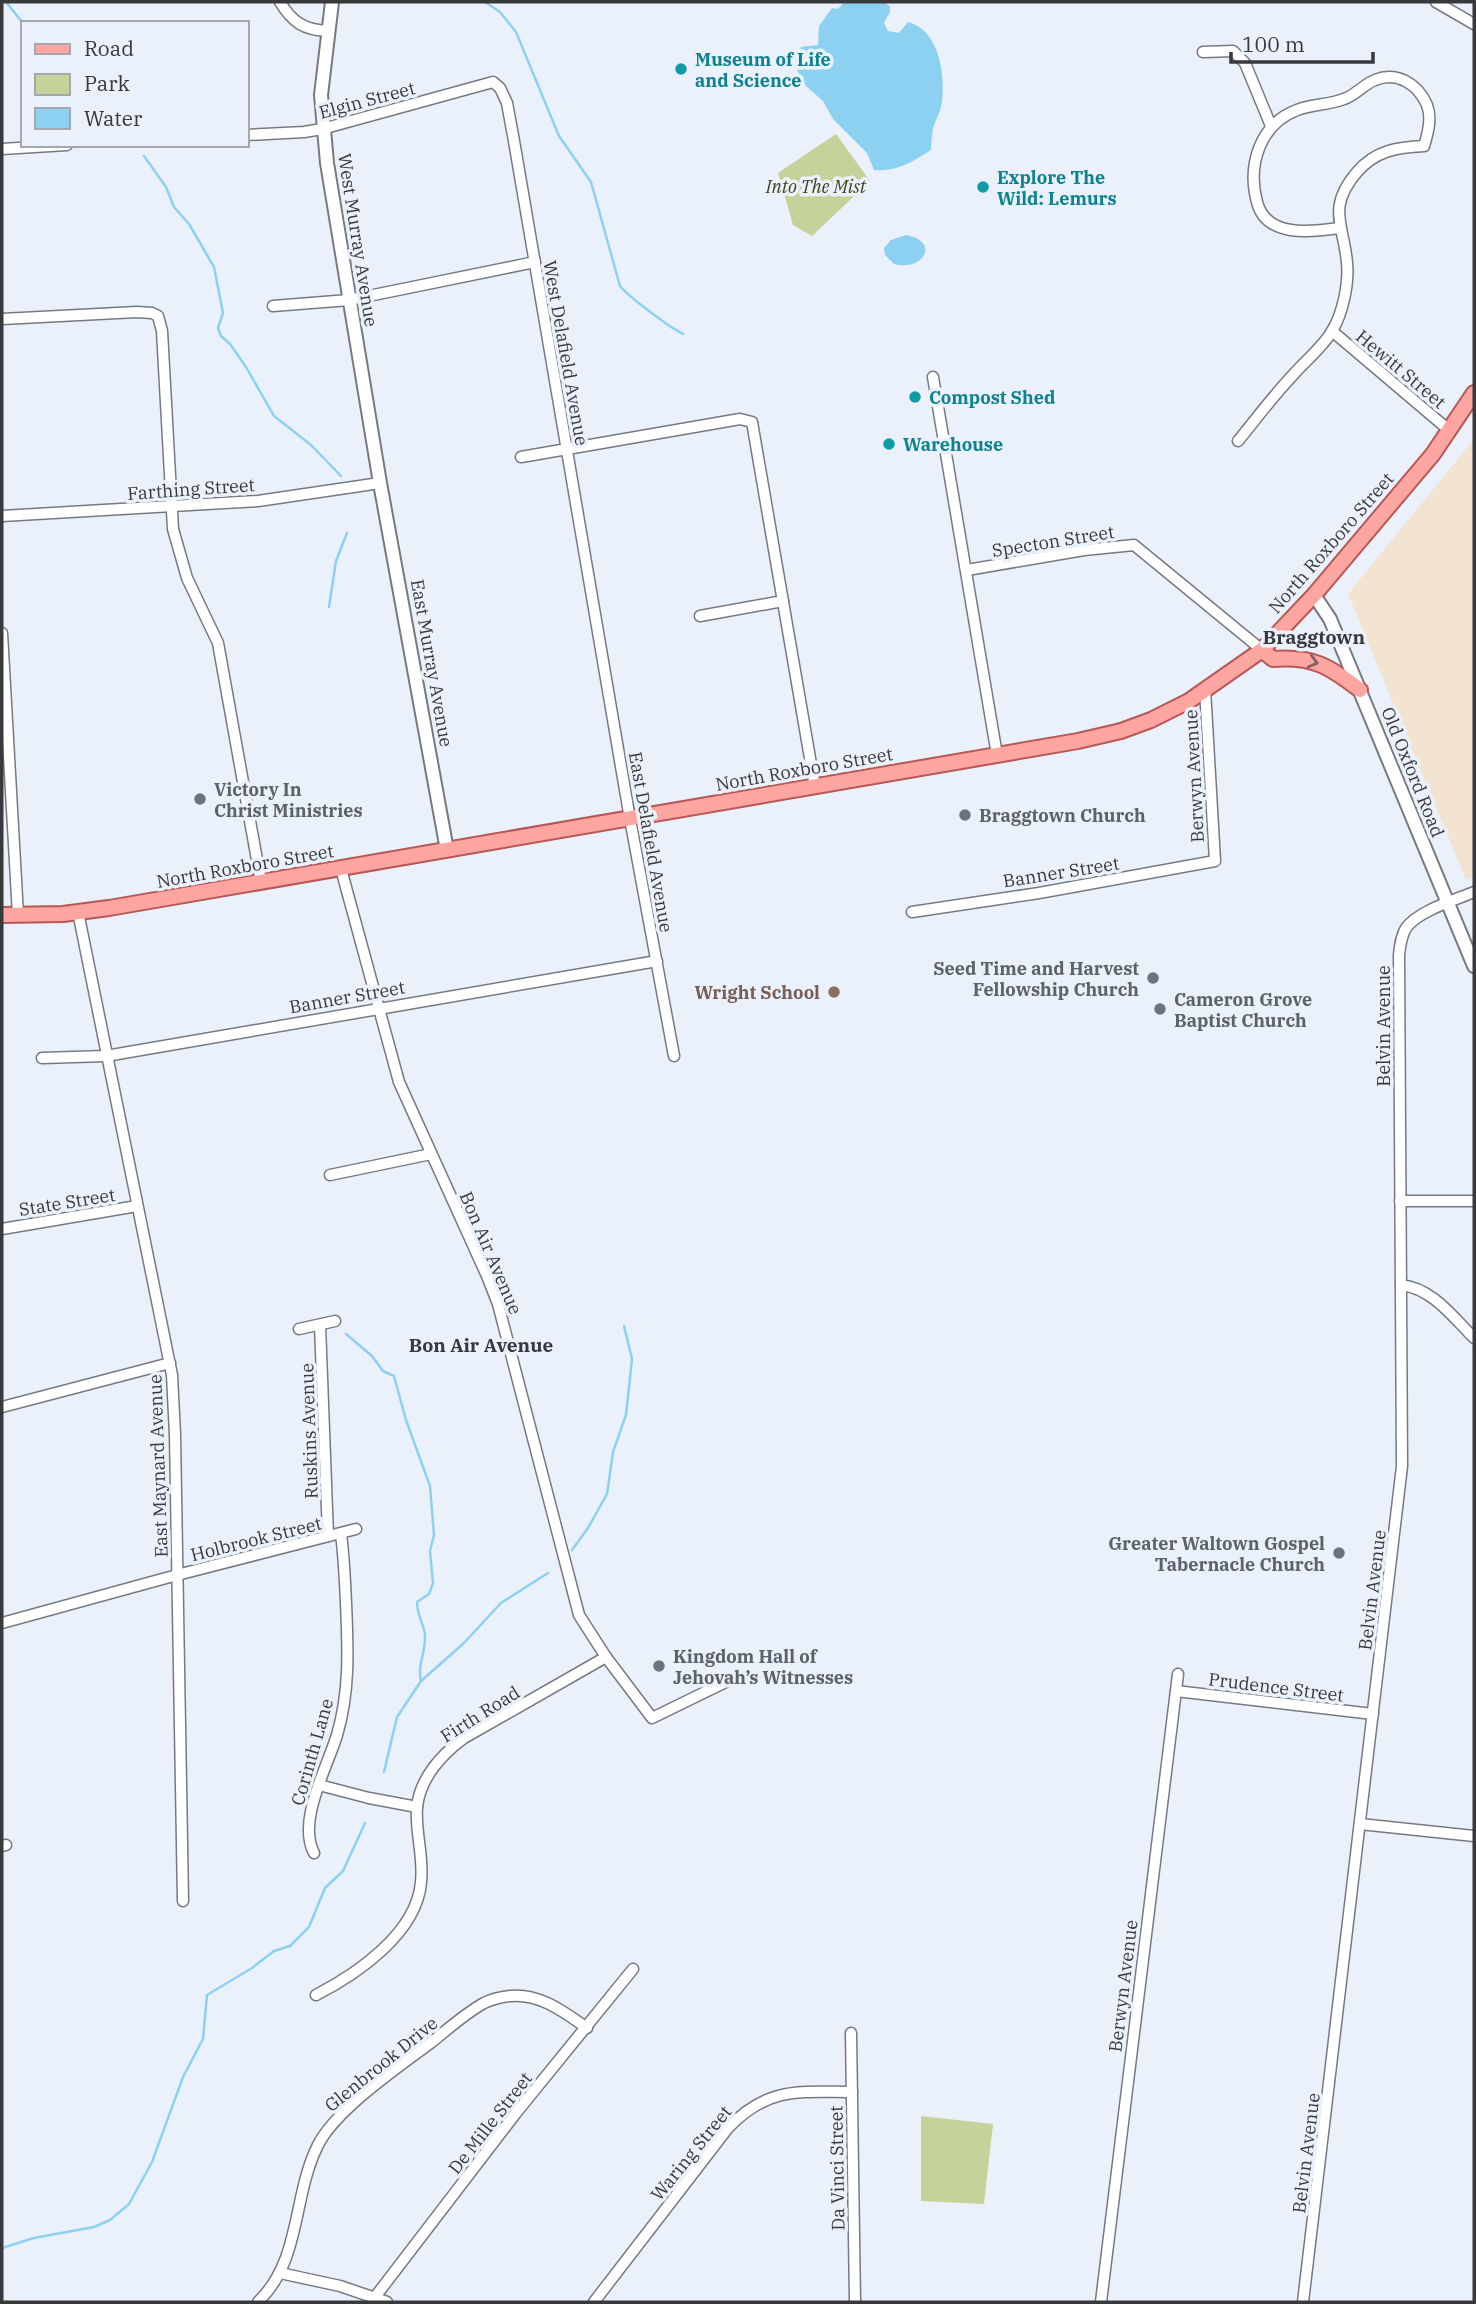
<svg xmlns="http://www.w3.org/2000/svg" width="1476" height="2304" font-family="'IBM Plex Serif',serif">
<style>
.commercial{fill:#f3e4d1}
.green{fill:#c3d399}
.water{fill:#8cd1f2}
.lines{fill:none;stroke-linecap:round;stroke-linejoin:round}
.stream{stroke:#8cd1f2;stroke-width:2.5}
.minor-casing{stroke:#757a82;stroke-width:13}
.tertiary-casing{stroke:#757a82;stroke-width:16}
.primary-casing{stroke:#b65856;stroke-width:18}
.minor{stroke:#fff;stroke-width:10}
.tertiary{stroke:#fff;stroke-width:12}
.primary{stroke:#fca5a1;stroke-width:14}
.oneway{stroke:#866465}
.culture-dot{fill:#0f9aa8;stroke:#ebf1fa;stroke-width:2.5}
.worship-dot{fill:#6b7280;stroke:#ebf1fa;stroke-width:2.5}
.education-dot{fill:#8d6e63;stroke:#ebf1fa;stroke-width:2.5}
.labels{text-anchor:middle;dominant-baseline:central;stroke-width:7;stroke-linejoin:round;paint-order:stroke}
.culture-label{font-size:18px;font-weight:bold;fill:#0d838f;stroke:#ebf1fa;text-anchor:start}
.street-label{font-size:18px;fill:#37393d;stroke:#ebf1fa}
.park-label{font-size:18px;font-style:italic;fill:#394316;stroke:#ebf1fa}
.worship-label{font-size:18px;font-weight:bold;fill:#5b616d;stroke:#ebf1fa;text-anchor:start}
.education-label{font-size:18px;font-weight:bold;fill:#785e54;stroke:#ebf1fa;text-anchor:end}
.neighbourhood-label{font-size:19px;font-weight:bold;fill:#37393d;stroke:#ebf1fa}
</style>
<rect width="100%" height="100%" fill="#ebf1fa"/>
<polygon class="commercial" points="1474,439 1474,876 1466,880 1348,594"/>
<g class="green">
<polygon points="836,134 870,181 812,236 793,225 778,173"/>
<polygon points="921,2116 993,2124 984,2204 921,2201"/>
</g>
<g class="water">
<path d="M844 2H883L890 6V12L884 23 888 31 899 33 908 22C940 31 945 74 942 102 941 111 936 119 933 128 932 135 931 142 931 150 912 162 897 172 874 170L867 153 833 119 823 101 806 86 797 70V58L801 47 818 45 819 26 832 8 838 9Z"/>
<path d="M906 235C942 242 922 272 894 264L885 255 884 248 891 240Z"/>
</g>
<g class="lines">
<g class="stream">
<polyline points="6,2 23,23"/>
<path d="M485 2 500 12 516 32 559 136 591 182 620 286C629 297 669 327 683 334"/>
<polyline points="144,156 166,187 174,207 189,224 214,267 223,313 218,328 221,336 230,344 246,367 274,416 311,445 341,476"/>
<polyline points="329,607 336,561 347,533"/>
<path d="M346 1334 372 1356 383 1371 394 1376 406 1420 430 1486 434 1535 430 1551 433 1583 429 1594 417 1602C417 1616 424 1624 425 1635 426 1652 417 1665 421 1681"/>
<polyline points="572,1550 588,1528 607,1494 613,1452 626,1415 632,1359 624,1326"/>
<polyline points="384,1772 397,1717 421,1681 463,1644 501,1603 548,1573"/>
<polyline points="2,2248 34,2238 94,2227 110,2220 129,2204 152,2162 183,2077 203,2039 207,1995 252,1968 274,1951 290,1946 309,1927 325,1888 343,1871 365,1823"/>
</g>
<g class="minor-casing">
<g id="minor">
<path d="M280 2C292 22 304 30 328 31"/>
<polyline points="1436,2 1474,24"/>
<polyline points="1203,52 1233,51 1245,63 1271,126"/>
<polyline points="247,135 304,132 322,129 493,82 500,88 507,103 514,141 630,819 674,1056"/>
<polyline points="2,149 67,145"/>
<polyline points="273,306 349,300 535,262"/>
<polyline points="2,319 137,312 152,313 158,316 162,331 173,529 187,578 218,643 261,882"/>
<polyline points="1332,331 1450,431"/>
<polyline points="933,377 997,755"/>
<path d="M1238 441C1256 419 1273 396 1293 375 1305 361 1323 347 1332 331 1343 313 1349 283 1347 263 1344 225 1326 208 1357 172 1375 151 1397 147 1424 146 1428 133 1432 118 1427 105 1418 84 1397 71 1375 80 1364 84 1356 95 1344 99 1329 105 1312 104 1297 110 1260 124 1247 165 1257 202 1266 238 1311 232 1339 228"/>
<polyline points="521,457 740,419 752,422 815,787"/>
<polyline points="2,516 258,501 380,483"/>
<polyline points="967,570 1084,550 1134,545 1262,650"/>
<polyline points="700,616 783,601"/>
<polyline points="2,633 18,915"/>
<polyline points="341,869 399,1082 487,1276 498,1304 579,1615 606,1657 652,1718 734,1678"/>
<polyline points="78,912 172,1375 175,1435 183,1901"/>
<polyline points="912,912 1039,893 1215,861 1205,689"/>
<polyline points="42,1058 106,1056 657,961"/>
<polyline points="330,1175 431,1154"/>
<polyline points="1400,1201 1474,1201"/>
<polyline points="2,1229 137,1206"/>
<path d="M1401 1285C1432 1288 1453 1317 1474 1338"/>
<polyline points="320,1325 328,1536"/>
<polyline points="299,1329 335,1321"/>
<polyline points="2,1407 170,1363"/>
<polyline points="2,1623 177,1575 356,1529"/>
<polyline points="1176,1691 1373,1714"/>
<polyline points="319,1785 369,1798 417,1807"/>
<polyline points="1360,1824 1474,1836"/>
<polyline points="2,1846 6,1845"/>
<path d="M314 1853C297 1821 327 1768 337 1735 350 1691 348 1649 346 1603 345 1580 344 1557 341 1534"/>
<path d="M316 1995C357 1974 417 1933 421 1882 424 1857 415 1832 417 1807 420 1778 442 1754 464 1738L606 1657"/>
<polyline points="851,2033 855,2302"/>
<polyline points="280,2273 340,2286 387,2302"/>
<polyline points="375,2297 516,2113 633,1969"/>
<path d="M258 2302C302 2259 292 2197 318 2145 336 2109 400 2066 433 2041 449 2028 466 2013 484 2003 492 1999 501 1997 510 1996 540 1993 564 2012 587 2028"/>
<path d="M594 2302 728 2128C768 2086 800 2092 852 2092"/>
<polyline points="1101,2302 1178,1674"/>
<path d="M1303 2302 1402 1466 1399 955C1400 946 1401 936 1406 928 1418 911 1455 900 1474 892"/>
</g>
</g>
<g class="tertiary-casing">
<g id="tertiary">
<polyline points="332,2 321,95 327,163 380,483 447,850"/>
<polyline points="1314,595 1330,619 1474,966"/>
</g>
</g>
<g class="primary-casing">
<g id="primary">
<path d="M1262 650 1273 659C1313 656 1329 666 1360 690"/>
<polyline points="2,915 63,914 109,908 1078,741 1121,731 1151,720 1189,701 1262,650 1314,595 1433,454 1474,393"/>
</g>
</g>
<use href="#minor" class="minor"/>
<use href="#tertiary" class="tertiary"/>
<use href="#primary" class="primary"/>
</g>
<defs><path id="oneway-chevron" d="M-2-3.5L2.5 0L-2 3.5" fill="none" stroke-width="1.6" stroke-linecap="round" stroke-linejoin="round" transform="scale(1.75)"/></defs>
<use class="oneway" href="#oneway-chevron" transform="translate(1313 662) rotate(15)"/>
<g class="culture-dot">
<circle cx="681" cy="69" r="7"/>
<circle cx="983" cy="187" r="7"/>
<circle cx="915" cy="397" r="7"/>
<circle cx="889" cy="444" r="7"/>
</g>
<g class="worship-dot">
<circle cx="200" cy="799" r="7"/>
<circle cx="965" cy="815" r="7"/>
<circle cx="1153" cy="978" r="7"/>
<circle cx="1160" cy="1009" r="7"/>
<circle cx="1339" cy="1553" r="7"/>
<circle cx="659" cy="1666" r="7"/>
</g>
<circle class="education-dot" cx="834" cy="992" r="7"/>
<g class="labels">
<g class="culture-label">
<text x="695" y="59">Museum of Life<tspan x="695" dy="21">and Science</tspan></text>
<text x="997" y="177">Explore The<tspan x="997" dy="21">Wild: Lemurs</tspan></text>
<text x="929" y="397">Compost Shed</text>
<text x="903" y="444">Warehouse</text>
</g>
<g class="street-label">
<text transform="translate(367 100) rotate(-15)">Elgin Street</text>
<text transform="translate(358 240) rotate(81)">West Murray Avenue</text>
<text transform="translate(566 353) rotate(80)">West Delafield Avenue</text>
<text transform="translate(1401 369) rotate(40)">Hewitt Street</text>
<text transform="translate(191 489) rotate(-4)">Farthing Street</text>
<text transform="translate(1053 541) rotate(-9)">Specton Street</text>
<text transform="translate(1331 543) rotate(-49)">North Roxboro Street</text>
<text transform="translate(432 663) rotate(80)">East Murray Avenue</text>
<text transform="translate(804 769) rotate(-10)">North Roxboro Street</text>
<text transform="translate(1413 772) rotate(68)">Old Oxford Road</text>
<text transform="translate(1194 776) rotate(-93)">Berwyn Avenue</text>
<text transform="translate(651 842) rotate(80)">East Delafield Avenue</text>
<text transform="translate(245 866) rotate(-10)">North Roxboro Street</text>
<text transform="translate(1061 872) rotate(-9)">Banner Street</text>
<text transform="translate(347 997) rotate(-10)">Banner Street</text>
<text transform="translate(1383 1026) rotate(-90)">Belvin Avenue</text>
<text transform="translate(67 1202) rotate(-9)">State Street</text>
<text transform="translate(491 1253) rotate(67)">Bon Air Avenue</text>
<text transform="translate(309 1431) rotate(-92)">Ruskins Avenue</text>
<text transform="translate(158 1466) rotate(-92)">East Maynard Avenue</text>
<text transform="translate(256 1539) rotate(-14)">Holbrook Street</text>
<text transform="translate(1372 1590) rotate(-83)">Belvin Avenue</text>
<text transform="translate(1276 1687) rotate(7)">Prudence Street</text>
<text transform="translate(480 1714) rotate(-32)">Firth Road</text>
<text transform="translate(312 1752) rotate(-74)">Corinth Lane</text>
<text transform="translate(1123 1986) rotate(-83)">Berwyn Avenue</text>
<text transform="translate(381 2064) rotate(-39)">Glenbrook Drive</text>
<text transform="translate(490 2123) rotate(-52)">De Mille Street</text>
<text transform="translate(691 2153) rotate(-51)">Waring Street</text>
<text transform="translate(1306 2153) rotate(-83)">Belvin Avenue</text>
<text transform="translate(837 2168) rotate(-91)">Da Vinci Street</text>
</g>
<g class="park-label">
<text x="816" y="186">Into The Mist</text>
</g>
<g class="worship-label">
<text x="214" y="789">Victory In<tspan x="214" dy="21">Christ Ministries</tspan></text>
<text x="979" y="815">Braggtown Church</text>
<text x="1139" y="968" text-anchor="end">Seed Time and Harvest<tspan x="1139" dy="21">Fellowship Church</tspan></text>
<text x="1174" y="999">Cameron Grove<tspan x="1174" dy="21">Baptist Church</tspan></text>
<text x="1325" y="1543" text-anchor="end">Greater Waltown Gospel<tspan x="1325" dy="21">Tabernacle Church</tspan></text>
<text x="673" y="1656">Kingdom Hall of<tspan x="673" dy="21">Jehovah’s Witnesses</tspan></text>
</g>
<g class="education-label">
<text x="820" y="992">Wright School</text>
</g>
<g class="neighbourhood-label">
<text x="1314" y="637">Braggtown</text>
<text x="481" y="1345">Bon Air Avenue</text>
</g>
</g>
<rect width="1476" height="2304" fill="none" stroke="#37393d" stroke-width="7"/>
<rect x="21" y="21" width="228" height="126" fill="#ebf1fa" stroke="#a3a7ae" stroke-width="2"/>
<rect x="35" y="44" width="35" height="10" fill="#fca5a1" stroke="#a3a7ae" stroke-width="2"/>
<text x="84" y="56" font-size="21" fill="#37393d">Road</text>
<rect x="35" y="74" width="35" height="21" fill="#c3d399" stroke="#a3a7ae" stroke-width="2"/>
<text x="84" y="91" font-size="21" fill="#37393d">Park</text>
<rect x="35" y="108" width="35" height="21" fill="#8cd1f2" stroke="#a3a7ae" stroke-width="2"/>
<text x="84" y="126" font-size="21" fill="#37393d">Water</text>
<path d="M1231 52v10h142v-10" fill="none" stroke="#37393d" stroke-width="3.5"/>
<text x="1242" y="52" font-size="21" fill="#37393d" stroke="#ebf1fa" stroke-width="5" paint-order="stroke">100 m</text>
</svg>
